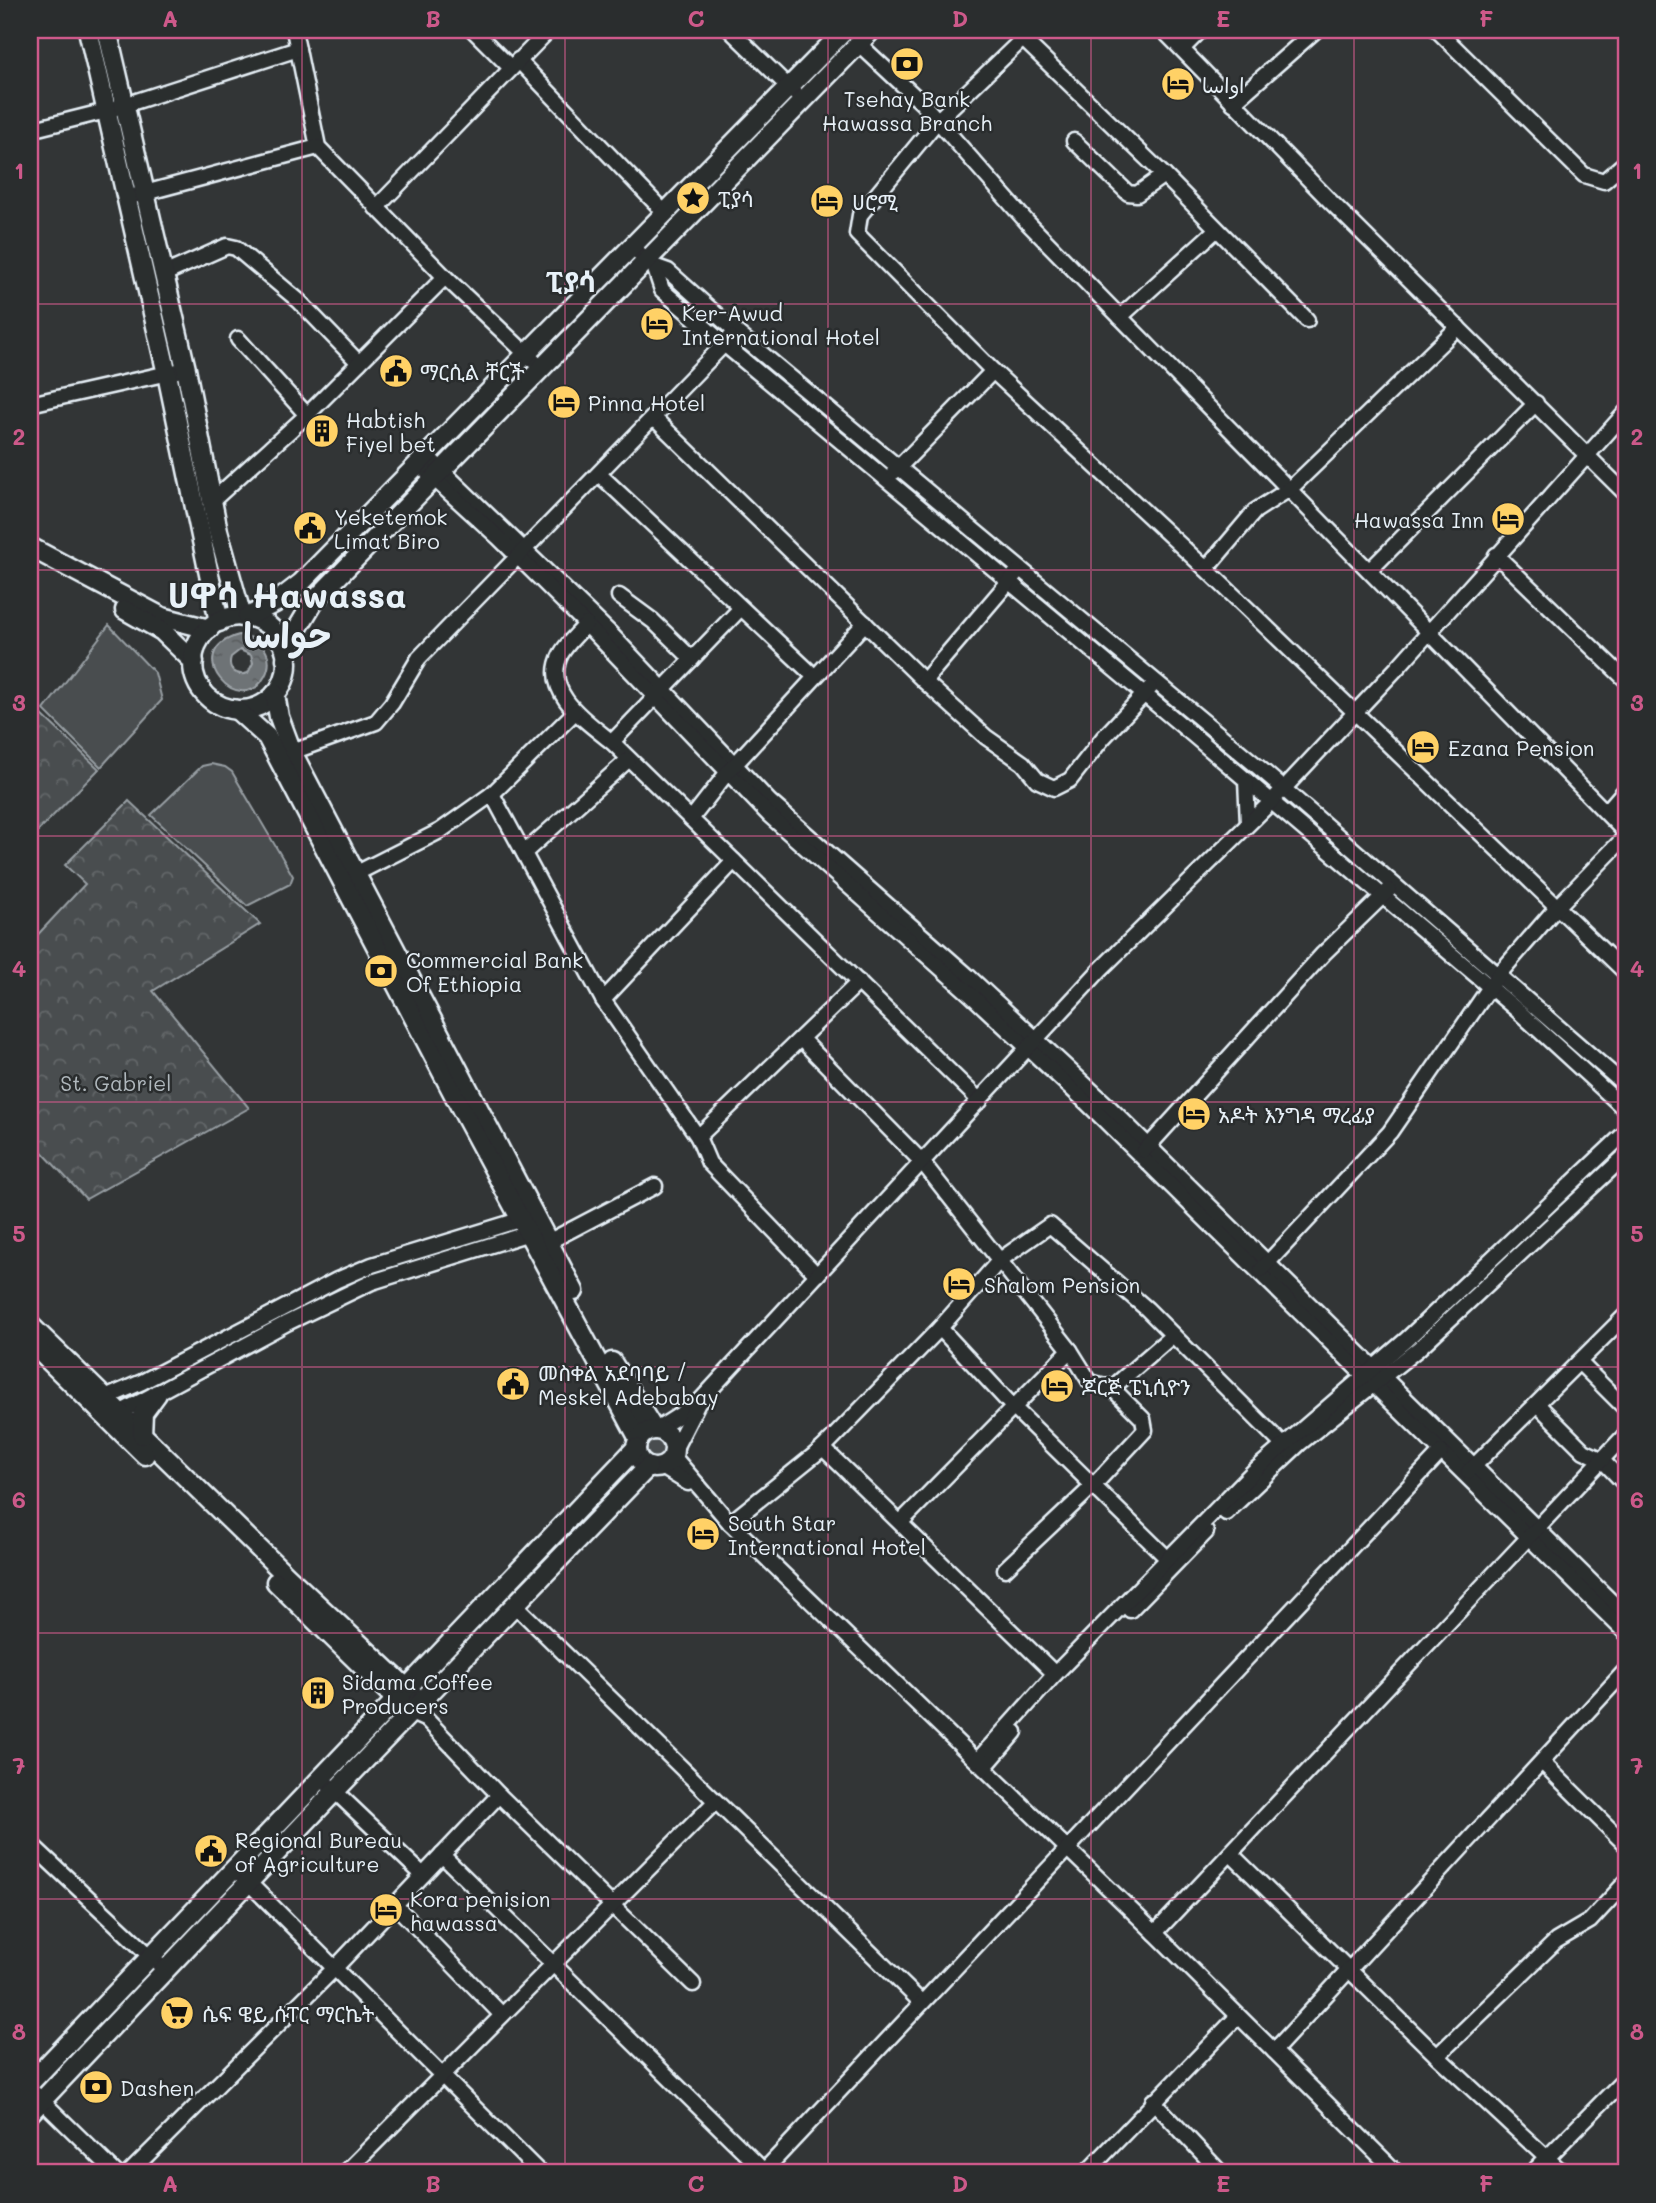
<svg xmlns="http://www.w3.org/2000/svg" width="1656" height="2203" font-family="Mali,'Playpen Sans Arabic','Noto Sans Ethiopic',sans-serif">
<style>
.grass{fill:#494d4f;stroke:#989fa4;stroke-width:2}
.park{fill:url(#park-crowns);stroke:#989fa4;stroke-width:2}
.water{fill:url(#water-ripples);stroke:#9fa5aa;stroke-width:2;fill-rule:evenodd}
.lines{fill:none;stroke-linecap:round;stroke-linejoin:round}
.minor-casing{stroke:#e8f1f8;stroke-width:19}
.major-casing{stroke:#e8f1f8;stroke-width:23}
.minor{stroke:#2a2d2e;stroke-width:14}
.major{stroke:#2a2d2e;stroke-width:18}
.grid{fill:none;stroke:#cd598a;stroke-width:2;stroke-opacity:0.55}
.labels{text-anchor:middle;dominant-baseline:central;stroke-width:5;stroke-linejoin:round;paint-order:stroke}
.poi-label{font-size:21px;fill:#e8f1f8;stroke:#2a2d2e;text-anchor:start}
.park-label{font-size:21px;fill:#b0b8bd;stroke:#2a2d2e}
.district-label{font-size:28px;font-weight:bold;fill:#e8f1f8;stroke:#2a2d2e}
.town-label{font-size:35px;font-weight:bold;fill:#e8f1f8;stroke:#2a2d2e}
.neatline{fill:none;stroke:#cd598a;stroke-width:2.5}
.grid-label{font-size:23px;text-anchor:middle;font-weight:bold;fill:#cd598a}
</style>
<defs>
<pattern id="park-crowns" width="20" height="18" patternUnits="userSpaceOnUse" patternTransform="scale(1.75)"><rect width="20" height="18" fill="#494d4f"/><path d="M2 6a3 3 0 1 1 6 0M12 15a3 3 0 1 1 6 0" fill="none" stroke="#636769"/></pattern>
<pattern id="water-ripples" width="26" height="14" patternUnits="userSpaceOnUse" patternTransform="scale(1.75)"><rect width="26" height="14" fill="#6e7376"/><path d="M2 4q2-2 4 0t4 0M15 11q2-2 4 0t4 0" fill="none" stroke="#5a5e60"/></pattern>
</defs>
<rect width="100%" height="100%" fill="#323536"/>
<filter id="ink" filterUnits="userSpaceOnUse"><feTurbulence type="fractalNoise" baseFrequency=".0143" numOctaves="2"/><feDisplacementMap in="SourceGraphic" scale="14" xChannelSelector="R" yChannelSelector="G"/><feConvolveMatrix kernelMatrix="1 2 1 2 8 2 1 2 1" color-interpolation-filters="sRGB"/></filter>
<g filter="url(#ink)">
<g class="grass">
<polygon points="109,625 155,673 162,700 101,767 44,710"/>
<polygon points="211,764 225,767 232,772 293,876 290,884 247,906 151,815 202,766"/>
</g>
<g class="park">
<polygon points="40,713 99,769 34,835 30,831 30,724"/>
<polygon points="129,801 260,924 153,991 249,1108 86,1199 30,1139 30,943 85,884 65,865"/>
<circle cx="655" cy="1449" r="12"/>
</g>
<path class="water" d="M239 635C260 636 276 655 265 676 241 722 178 651 239 635ZM240 650 251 655 253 663 248 673C236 677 227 669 231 657Z"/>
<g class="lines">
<g class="minor-casing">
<g id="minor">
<polyline points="294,30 318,147 445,277 541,368"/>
<polyline points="473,30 510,67"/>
<polyline points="730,30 802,100"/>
<polyline points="1032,30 938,120 860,215 857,234 993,371 1206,569 1626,973"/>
<polyline points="1163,30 1330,201 1626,494"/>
<polyline points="1437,30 1584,175 1604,181 1626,162"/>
<polyline points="1023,39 1164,175 1307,320"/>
<polyline points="859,44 922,103 1027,222 1626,833"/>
<polyline points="1182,49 1201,30"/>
<polyline points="518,60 665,213"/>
<polyline points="1233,103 1316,30"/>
<polyline points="30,130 106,111 298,49"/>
<polyline points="1074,141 1128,193 1137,194 1164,175"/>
<polyline points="126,198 318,147"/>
<polyline points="376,208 549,30"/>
<polyline points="631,246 654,266 668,271 736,332 1263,771 1626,1086"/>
<polyline points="654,266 662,290 724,344 1192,734 1517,1010 1626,1110"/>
<polyline points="164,274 227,246 236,248 299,301 359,363"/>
<polyline points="1120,317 1216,230"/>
<polyline points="238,339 307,415"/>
<polyline points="30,404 186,369"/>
<polyline points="654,418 924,681 986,737 1023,763 1037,780 1054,788 1070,780 1103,738 1150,688"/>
<polyline points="426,455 609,632 770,802 968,976 1108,1106 1626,1616"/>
<polyline points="418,464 498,537 586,624 769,815 971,995 1087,1103 1626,1633"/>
<polyline points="894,472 993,371"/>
<polyline points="600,475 814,676"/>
<polyline points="212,501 307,415 445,277"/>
<polyline points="1496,555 1626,680"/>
<polyline points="1206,569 1255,511 1291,488 1458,327"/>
<polyline points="1370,570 1536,403"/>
<polyline points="619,596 653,621 692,659"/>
<path d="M586 624C578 634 567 643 561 654 541 692 587 722 612 742L980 1101"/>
<polyline points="924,681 1017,572"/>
<polyline points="612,742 740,609"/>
<polyline points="292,752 376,722 392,703 419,658 731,337"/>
<polyline points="1246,780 1248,823"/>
<polyline points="492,794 603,1000 698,1137 709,1163 817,1275"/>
<polyline points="1606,812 1626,789"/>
<polyline points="691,819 727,773 865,623"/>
<polyline points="524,853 628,760"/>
<polyline points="355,874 440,831 492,794 575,712"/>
<polyline points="603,1000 734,861"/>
<polyline points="801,1039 923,1163 1070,1350 1090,1382 1112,1388 1173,1335"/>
<polyline points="698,1137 859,982"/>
<polyline points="1144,1151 1323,954 1389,890"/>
<polyline points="548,1242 655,1186"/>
<polyline points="1261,1270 1390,1132 1499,974 1557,907 1626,836"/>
<polyline points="940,1328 1014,1408 1167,1558"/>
<polyline points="1579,1362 1626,1409"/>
<polyline points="96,1402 142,1382 337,1280 372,1265 529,1217"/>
<polyline points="1537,1404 1584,1451 1601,1459 1626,1485"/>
<polyline points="114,1416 287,1323 372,1282 536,1231"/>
<polyline points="656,1430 697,1404"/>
<polyline points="823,1448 1055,1674"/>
<polyline points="674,1450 698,1403 1101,969 1271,802 1398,667 1626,412"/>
<polyline points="673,1456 730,1523 1155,1933 1397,2173"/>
<polyline points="662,1467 688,1483"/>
<polyline points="1468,1472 1626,1315"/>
<polyline points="1226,1513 1300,1443 1418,1349 1626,1155"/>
<polyline points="901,1522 1070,1350"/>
<polyline points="730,1523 823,1448 940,1328 1000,1260 1050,1225 1147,1309 1289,1451"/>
<polyline points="1005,1569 1093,1486 1145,1430 1143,1419 1112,1388"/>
<polyline points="516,1606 921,2002"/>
<polyline points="1130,1610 1206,1532"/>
<polyline points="977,1761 1055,1674 1254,1471 1407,1339 1626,1132"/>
<polyline points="1543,1763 1626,1845"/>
<polyline points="984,1768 1015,1732"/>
<polyline points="321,1778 423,1875"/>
<polyline points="499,1795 693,1984"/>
<polyline points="30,1843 166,1971"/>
<polyline points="1231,1854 1437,2056 1563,2173"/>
<polyline points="442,1855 764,2171"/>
<polyline points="241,1875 540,2173"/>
<polyline points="394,1904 502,2015"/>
<polyline points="1155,1933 1626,1434"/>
<polyline points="1274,2051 1626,1670"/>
<polyline points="1437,2056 1556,1941 1590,1921 1626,1882"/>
<polyline points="30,2089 116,2173"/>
<polyline points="1153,2101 1221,2173"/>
<polyline points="129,2173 334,1969 499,1795 427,1720 411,1713"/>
<polyline points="345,2173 715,1802"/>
<polyline points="762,2173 1441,1452"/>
<polyline points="1086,2173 1237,2017"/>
<polyline points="1532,2173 1626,2078"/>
</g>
</g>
<g class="major-casing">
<g id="major">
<polyline points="88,30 167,374 219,622"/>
<polyline points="107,30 186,369 218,531 242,617"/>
<polyline points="30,547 162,617 209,629"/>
<polyline points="125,610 162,631 194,662"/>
<circle cx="240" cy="663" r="47"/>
<polyline points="247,617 275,603 301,583 845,30"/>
<polyline points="286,659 296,631 314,601 872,30"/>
<polyline points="275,694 279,717 292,752 574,1291"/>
<polyline points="237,710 267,737 464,1114 639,1439"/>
<polyline points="30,1325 287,1576 414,1695"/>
<polyline points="30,1342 145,1455"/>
<polyline points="612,1362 654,1430"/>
<circle cx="655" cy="1449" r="19"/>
<polyline points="142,1435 143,1413 157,1394"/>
<polyline points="276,1582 403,1706"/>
<polyline points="30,2083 636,1448"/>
<polyline points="30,2113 335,1791 648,1467"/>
</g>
</g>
<use href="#minor" class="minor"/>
<use href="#major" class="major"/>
</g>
</g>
<path class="grid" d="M302 30V2173M565 30V2173M828 30V2173M1091 30V2173M1354 30V2173M30 304H1626M30 570H1626M30 836H1626M30 1102H1626M30 1367H1626M30 1633H1626M30 1899H1626"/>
<defs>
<g id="bank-disc" transform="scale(1.75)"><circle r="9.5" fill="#ffd166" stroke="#2a2d2e"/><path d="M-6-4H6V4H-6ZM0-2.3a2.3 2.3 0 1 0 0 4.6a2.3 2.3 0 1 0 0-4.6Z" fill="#111"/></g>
<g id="hotel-disc" transform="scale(1.75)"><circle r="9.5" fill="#ffd166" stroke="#2a2d2e"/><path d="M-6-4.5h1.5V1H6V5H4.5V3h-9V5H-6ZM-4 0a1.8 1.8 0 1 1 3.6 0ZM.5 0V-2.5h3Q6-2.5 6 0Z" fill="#111"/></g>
<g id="sight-disc" transform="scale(1.75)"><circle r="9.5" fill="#ffd166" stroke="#2a2d2e"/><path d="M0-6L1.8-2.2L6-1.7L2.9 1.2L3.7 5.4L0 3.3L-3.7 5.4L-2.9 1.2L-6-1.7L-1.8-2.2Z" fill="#111"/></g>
<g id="civic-disc" transform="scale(1.75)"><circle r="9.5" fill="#ffd166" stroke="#2a2d2e"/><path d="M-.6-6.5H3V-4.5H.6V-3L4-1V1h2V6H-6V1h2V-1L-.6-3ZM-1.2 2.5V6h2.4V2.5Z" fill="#111"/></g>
<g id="building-disc" transform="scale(1.75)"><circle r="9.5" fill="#ffd166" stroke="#2a2d2e"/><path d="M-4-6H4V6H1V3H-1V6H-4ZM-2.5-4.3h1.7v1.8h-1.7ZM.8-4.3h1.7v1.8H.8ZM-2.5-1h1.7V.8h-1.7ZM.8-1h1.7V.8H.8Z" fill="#111"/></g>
<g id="supermarket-disc" transform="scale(1.75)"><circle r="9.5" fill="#ffd166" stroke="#2a2d2e"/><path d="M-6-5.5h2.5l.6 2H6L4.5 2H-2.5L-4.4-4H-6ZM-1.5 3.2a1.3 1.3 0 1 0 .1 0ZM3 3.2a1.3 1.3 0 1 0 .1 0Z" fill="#111"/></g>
</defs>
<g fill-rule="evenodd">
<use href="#bank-disc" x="907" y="64"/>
<use href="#hotel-disc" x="1178" y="84"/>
<use href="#sight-disc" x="693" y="198"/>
<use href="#hotel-disc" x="827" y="201"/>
<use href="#hotel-disc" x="657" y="324"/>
<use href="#civic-disc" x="396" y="371"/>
<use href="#hotel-disc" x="564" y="402"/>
<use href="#building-disc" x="322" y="431"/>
<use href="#hotel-disc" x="1508" y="519"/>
<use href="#civic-disc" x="310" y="528"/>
<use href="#hotel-disc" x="1423" y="747"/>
<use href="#bank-disc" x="381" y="971"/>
<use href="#hotel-disc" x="1194" y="1114"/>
<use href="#hotel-disc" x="959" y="1284"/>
<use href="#civic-disc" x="513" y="1384"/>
<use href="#hotel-disc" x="1057" y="1386"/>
<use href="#hotel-disc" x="703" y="1534"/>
<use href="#building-disc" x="318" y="1693"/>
<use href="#civic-disc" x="211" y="1851"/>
<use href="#hotel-disc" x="386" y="1910"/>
<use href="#supermarket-disc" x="177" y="2013"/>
<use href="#bank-disc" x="96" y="2087"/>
</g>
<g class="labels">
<g class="poi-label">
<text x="1202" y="84">اواسا</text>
<text x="907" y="98" text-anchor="middle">Tsehay Bank<tspan x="907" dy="24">Hawassa Branch</tspan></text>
<text x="718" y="198">ፒያሳ</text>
<text x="852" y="201">ሀሮሚ</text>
<text x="682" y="312">Ker-Awud<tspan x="682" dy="24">International Hotel</tspan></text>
<text x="420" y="371">ማርሲል ቸርች</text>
<text x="588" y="402">Pinna Hotel</text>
<text x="346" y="419">Habtish<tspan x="346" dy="24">Fiyel bet</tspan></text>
<text x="334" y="516">Yeketemok<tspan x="334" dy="24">Limat Biro</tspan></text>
<text x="1484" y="519" text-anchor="end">Hawassa Inn</text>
<text x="1448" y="747">Ezana Pension</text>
<text x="406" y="959">Commercial Bank<tspan x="406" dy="24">Of Ethiopia</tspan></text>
<text x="1218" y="1114">አዶት እንግዳ ማረፊያ</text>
<text x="984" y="1284">Shalom Pension</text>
<text x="538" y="1372">መስቀል አደባባይ /<tspan x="538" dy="24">Meskel Adebabay</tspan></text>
<text x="1082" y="1386">ጆርጅ ፔኒሲዮን</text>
<text x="728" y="1522">South Star<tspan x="728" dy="24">International Hotel</tspan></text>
<text x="342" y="1681">Sidama Coffee<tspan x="342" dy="24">Producers</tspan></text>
<text x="235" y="1839">Regional Bureau<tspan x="235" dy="24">of Agriculture</tspan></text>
<text x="410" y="1898">Kora penision<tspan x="410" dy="24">hawassa</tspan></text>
<text x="202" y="2013">ሴፍ ዌይ ሱፐር ማርኬት</text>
<text x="120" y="2087">Dashen</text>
</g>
<g class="park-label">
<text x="116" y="1082">St. Gabriel</text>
</g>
<g class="district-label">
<text x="571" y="281">ፒያሳ</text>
</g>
<g class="town-label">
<text x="287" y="594">ሀዋሳ Hawassa<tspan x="287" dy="40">حواسا</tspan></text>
</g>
</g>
<rect width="1656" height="2203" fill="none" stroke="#2a2d2e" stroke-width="77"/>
<rect x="38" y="38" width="1580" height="2126" class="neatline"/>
<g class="grid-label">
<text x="170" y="27">A</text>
<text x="433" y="27">B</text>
<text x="696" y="27">C</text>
<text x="960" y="27">D</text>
<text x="1223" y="27">E</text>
<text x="1486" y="27">F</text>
<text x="19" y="179">1</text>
<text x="1637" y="179">1</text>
<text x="19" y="445">2</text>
<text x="1637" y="445">2</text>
<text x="19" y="711">3</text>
<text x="1637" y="711">3</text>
<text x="19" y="977">4</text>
<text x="1637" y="977">4</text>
<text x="19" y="1242">5</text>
<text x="1637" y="1242">5</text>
<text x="19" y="1508">6</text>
<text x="1637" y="1508">6</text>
<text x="19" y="1774">7</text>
<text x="1637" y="1774">7</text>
<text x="19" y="2040">8</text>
<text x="1637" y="2040">8</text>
<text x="170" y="2192">A</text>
<text x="433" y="2192">B</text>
<text x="696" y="2192">C</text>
<text x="960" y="2192">D</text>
<text x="1223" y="2192">E</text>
<text x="1486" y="2192">F</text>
</g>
</svg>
